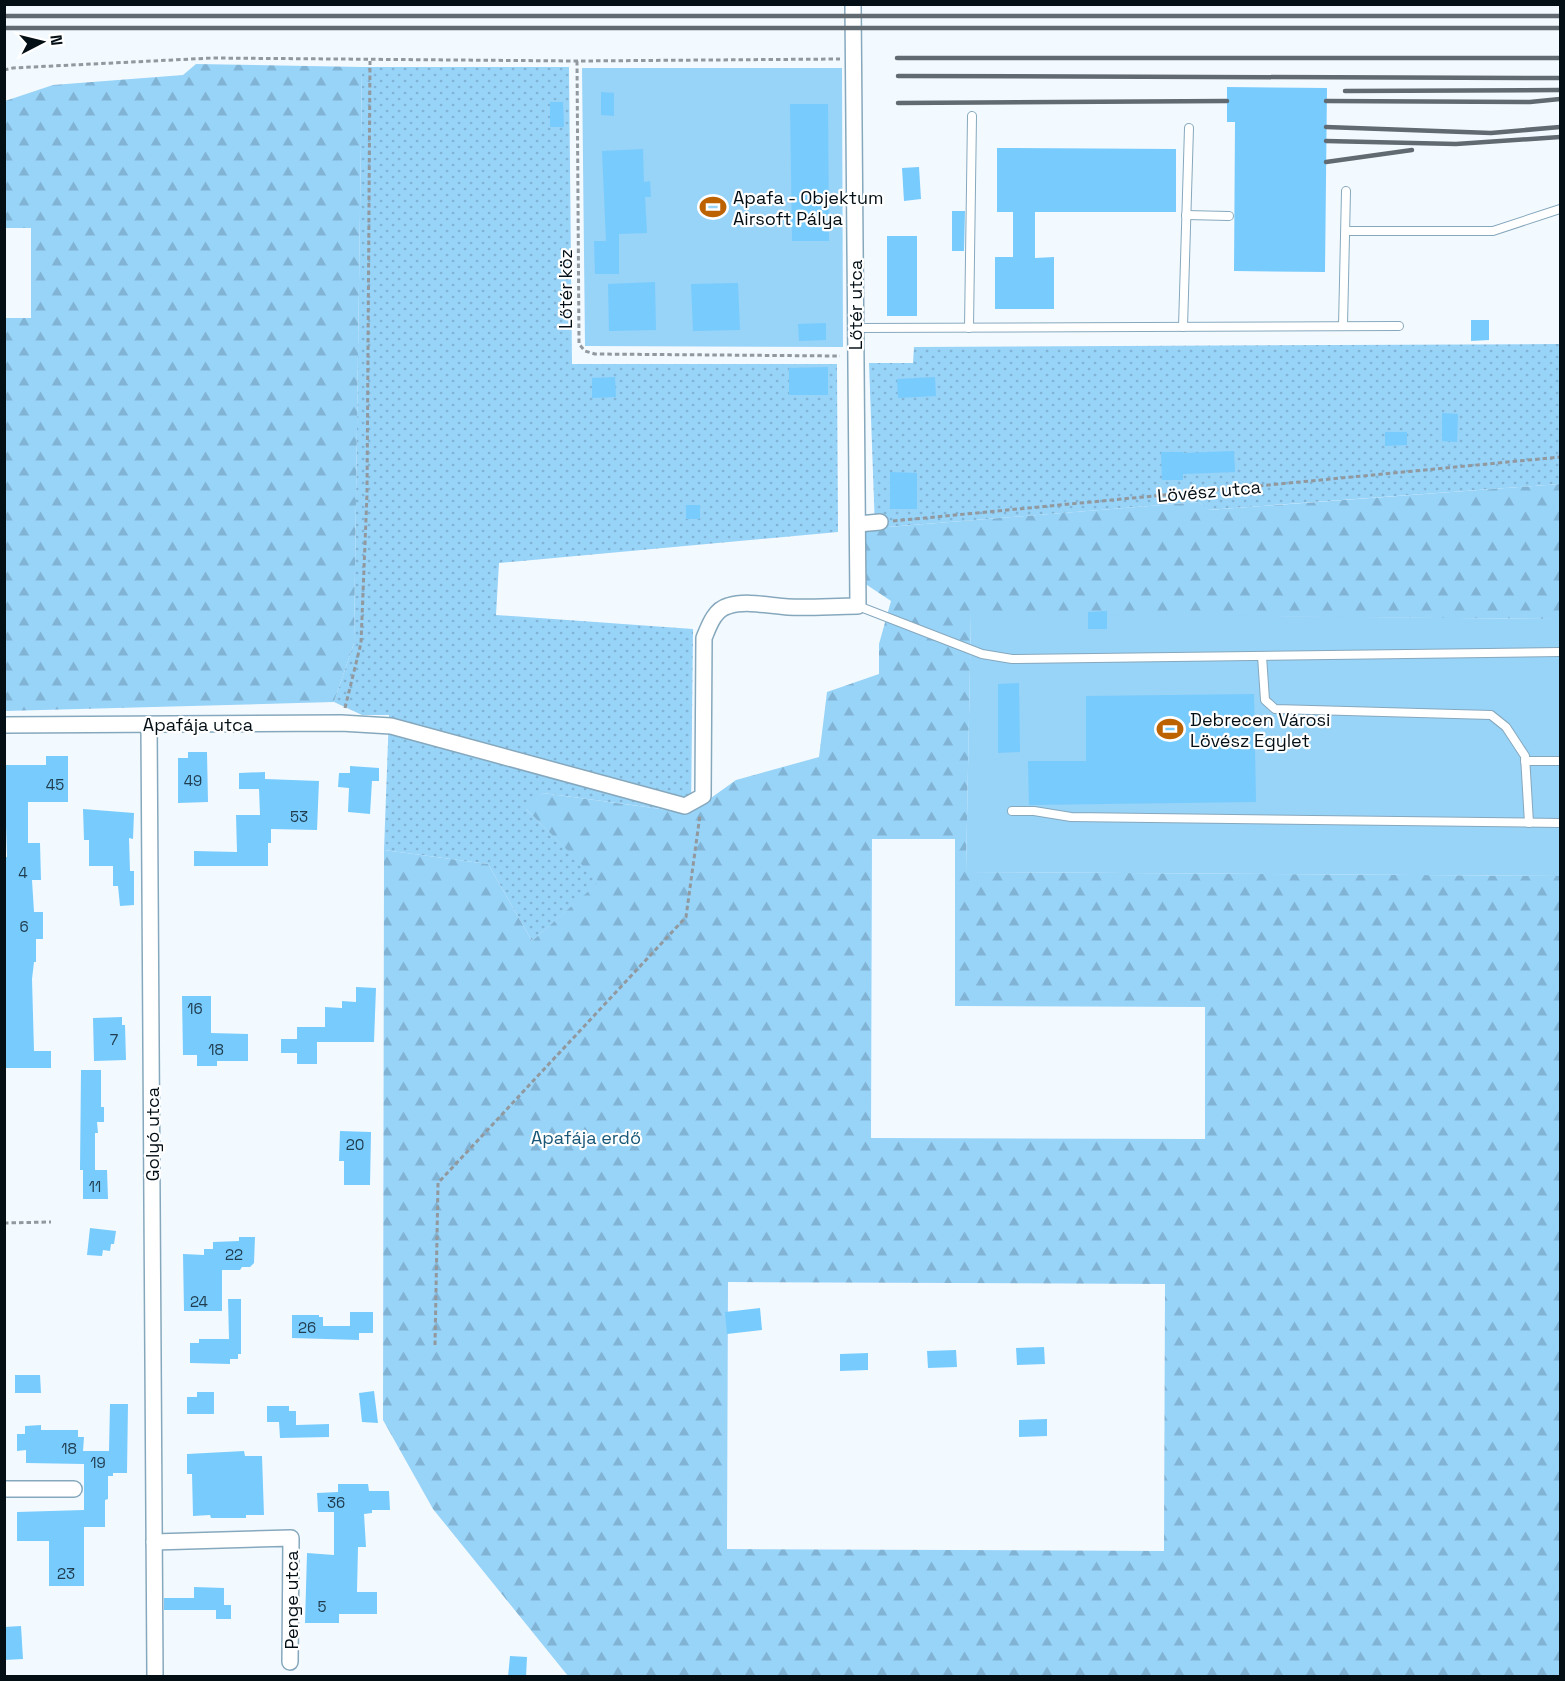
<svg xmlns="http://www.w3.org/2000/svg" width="1565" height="1681" font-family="'Space Grotesk',sans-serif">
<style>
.grass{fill:url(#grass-dots)}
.forest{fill:url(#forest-firs);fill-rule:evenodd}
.park{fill:#98d3f8}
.building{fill:#78cbfd}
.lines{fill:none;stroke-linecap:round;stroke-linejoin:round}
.lane-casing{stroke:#86a8bd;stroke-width:10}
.street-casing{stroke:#86a8bd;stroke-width:18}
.path{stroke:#91999f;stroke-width:3;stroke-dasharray:4.5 3;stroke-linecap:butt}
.lane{stroke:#fff;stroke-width:8}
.street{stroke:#fff;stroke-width:15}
.rail{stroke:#606a70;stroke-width:4.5}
.labels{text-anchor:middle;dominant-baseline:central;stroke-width:4.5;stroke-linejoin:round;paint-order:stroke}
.number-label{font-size:15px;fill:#203d4f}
.poi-label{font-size:18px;fill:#030e15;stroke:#fff;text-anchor:start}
.street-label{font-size:18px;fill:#030e15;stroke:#fff}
.park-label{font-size:18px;fill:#195879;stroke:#fff}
</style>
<defs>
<pattern id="grass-dots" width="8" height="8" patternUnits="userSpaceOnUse" patternTransform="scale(1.5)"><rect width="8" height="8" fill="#98d3f8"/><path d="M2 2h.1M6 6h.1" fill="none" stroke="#81b4d4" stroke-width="1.8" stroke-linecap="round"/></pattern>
<pattern id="forest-firs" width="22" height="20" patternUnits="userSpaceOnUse" patternTransform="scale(1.5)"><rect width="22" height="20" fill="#98d3f8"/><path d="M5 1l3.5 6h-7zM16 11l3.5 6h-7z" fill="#81b4d4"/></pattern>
</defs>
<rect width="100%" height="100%" fill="#f3faff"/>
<g class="grass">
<polygon points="362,67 569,67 572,364 837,364 838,532 499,563 496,615 693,629 691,813 543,793 526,809 600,882 532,941 488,864 384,850 389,715 362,715 334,702 354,643"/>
<polygon points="1560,344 1560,484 1207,510 1199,502 875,528 869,363 913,363 914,347"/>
</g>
<g class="forest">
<polygon points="196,64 362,67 354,643 334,702 5,711 5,318 31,318 31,228 5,228 5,101 53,85 183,75"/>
<path d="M1560 484V619L971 614 966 872 1560 876V1676H568L433 1509 383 1420 384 850 488 864 532 941 599 882 525 808 543 793 690 813 736 780 819 757 827 692 879 674V644L891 601 864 583 863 529 1199 502 1208 510ZM872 839H955V1006L1205 1007V1139L871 1138ZM728 1282 1165 1284 1164 1551 727 1549Z"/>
</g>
<g class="park">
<polygon points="582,68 842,68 843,347 585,346"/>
<polygon points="971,613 1560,619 1560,876 966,872"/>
</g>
<g class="building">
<polygon points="1227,87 1327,88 1325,272 1234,271 1235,122 1227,122"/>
<polygon points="601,92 614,93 614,116 601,115"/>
<polygon points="550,102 563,102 564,127 550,127"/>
<polygon points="790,104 828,104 829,241 792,241"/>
<polygon points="997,148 1176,149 1176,212 1035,212 1035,258 1054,257 1054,309 995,309 995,257 1013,257 1013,212 997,212"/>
<polygon points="643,149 644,182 650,181 651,197 645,197 647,233 619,234 619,274 595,274 594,241 606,241 602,151"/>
<polygon points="919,167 921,199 904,201 902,168"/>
<polygon points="952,211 965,211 964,251 952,251"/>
<rect x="887" y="236" width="30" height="80"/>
<polygon points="655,282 656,330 609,331 608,284"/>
<polygon points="738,283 740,330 693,331 691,284"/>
<polygon points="1471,320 1489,320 1489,340 1471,341"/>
<polygon points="826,323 826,340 799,341 798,324"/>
<polygon points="828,367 828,395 789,395 789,368"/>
<polygon points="615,377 616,397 592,398 592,378"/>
<polygon points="935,377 936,396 898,398 897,379"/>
<polygon points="1442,413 1458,414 1457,442 1442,441"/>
<polygon points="1385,432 1407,432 1407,445 1385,446"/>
<polygon points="1234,451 1235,472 1183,474 1183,480 1162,480 1161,452 1183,452 1183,453"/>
<polygon points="890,472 917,473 917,509 890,509"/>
<rect x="686" y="505" width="14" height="14"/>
<polygon points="1107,611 1107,629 1088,629 1088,612"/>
<polygon points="1019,683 1020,752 998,753 998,684"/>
<polygon points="1254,694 1256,802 1029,805 1028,761 1086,761 1086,696"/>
<polygon points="188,752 207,752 208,802 178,803 178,758 188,758"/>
<polygon points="46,756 68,756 68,802 28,802 28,843 40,843 41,880 32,880 34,912 43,912 43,939 36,939 36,962 34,962 32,979 34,1051 51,1051 51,1068 4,1068 4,857 7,857 4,765 46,765"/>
<polygon points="350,766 379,768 379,781 372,781 370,814 348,812 349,788 338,787 339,773 350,773"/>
<polygon points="265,772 265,779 319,781 317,830 271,829 271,843 268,843 268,866 194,866 194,851 237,852 236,815 260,815 259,789 239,789 239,773"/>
<polygon points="83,809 134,813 133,839 129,838 130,871 134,871 134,905 120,906 118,886 113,886 113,866 89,866 89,840 84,840"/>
<polygon points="356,987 376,988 374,1042 317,1042 317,1064 297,1064 297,1053 281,1053 281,1039 297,1039 297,1027 325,1027 325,1007 342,1008 342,1001 356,1002"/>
<polygon points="182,996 211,996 211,1033 248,1034 248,1061 217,1061 217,1066 197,1066 197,1055 183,1055"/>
<polygon points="122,1017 122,1025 125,1025 126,1060 94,1061 93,1018"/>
<polygon points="81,1070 101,1070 101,1107 104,1107 104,1122 97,1122 98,1133 95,1133 95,1170 107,1170 108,1199 83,1199 83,1170 87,1170 80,1170"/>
<polygon points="340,1131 371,1132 370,1185 344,1185 344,1161 339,1161"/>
<polygon points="90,1228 116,1231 114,1244 111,1244 110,1251 103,1250 102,1256 87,1255"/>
<polygon points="239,1237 255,1237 254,1263 250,1267 242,1267 240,1270 222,1270 222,1311 184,1311 183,1254 204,1255 204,1249 213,1249 213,1242 239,1241"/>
<polygon points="228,1299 241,1299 241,1354 238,1354 238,1359 230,1359 230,1364 190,1363 190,1343 199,1343 199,1339 229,1339"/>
<polygon points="760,1308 762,1330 727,1334 725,1312"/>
<polygon points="350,1312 373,1312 373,1333 359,1333 359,1340 292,1338 292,1315 319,1315 319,1317 323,1317 323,1326 350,1326"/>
<polygon points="1044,1347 1045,1364 1017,1365 1016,1348"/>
<polygon points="956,1350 957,1367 928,1368 927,1351"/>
<polygon points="868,1353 868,1370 840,1371 840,1354"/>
<polygon points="15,1375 40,1375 41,1393 15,1393"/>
<polygon points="374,1391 378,1423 362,1422 359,1393"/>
<polygon points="197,1392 214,1392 214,1414 187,1414 187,1397 197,1397"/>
<polygon points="110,1404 128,1404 127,1473 113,1473 113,1476 108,1476 108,1499 105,1500 105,1527 84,1527 84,1586 49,1586 49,1541 17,1541 17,1512 84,1510 84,1464 26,1463 26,1450 17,1451 17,1434 25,1434 25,1426 41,1425 41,1430 78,1430 78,1437 84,1437 83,1451 109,1451"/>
<polygon points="267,1406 289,1406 289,1411 296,1411 296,1425 329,1424 329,1437 280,1438 279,1422 267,1422"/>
<polygon points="1047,1419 1047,1436 1019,1437 1019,1420"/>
<polygon points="244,1451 245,1456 262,1456 264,1515 246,1515 246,1518 211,1518 210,1515 193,1516 192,1474 187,1474 187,1454"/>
<polygon points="338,1484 368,1484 369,1491 389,1491 390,1510 372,1510 372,1513 364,1514 366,1547 358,1547 357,1592 377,1592 377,1614 339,1614 339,1623 305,1623 307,1553 334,1555 334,1512 318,1512 317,1493 338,1492"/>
<polygon points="194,1587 224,1588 224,1605 231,1605 231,1619 216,1619 216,1610 164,1610 164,1598 194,1598"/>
<polygon points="21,1626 23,1659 4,1660 4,1627"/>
<polygon points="510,1656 527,1657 526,1677 508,1677"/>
</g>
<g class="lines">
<g class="lane-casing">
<g id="lane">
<polyline points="1186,215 1229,216"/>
<polyline points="1346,231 1493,231 1560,209"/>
<polyline points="1343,326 1346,191"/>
<polyline points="1183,327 1189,128"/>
<polyline points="856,328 1399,326"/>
<polyline points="969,328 972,116"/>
<polyline points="858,606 982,654 1012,659 1560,652"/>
<polyline points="1262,656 1265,700 1275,709 1491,715 1506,727 1525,756 1529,823"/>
<polyline points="1525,761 1560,761"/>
<polyline points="1012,811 1034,811 1071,817 1560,823"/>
</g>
</g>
<g class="street-casing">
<g id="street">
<polyline points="858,524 880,522"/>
<path d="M4 725 341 723 391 726 685 806 703 796 704 638C709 626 714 610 728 606 747 600 770 606 788 607 812 608 835 606 858 606L853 4"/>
<polyline points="149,725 155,1676"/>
<polyline points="4,1489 74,1489"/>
<polyline points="154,1542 291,1538 290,1662"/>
</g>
</g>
<g class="path">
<polyline points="577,61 579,344 585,351 595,354 840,356"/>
<polyline points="4,70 13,68 213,58 577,61 840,59"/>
<polyline points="893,521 1560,457"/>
<polyline points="345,708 361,643 367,494 370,61"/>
<polyline points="4,1223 51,1222"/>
<polyline points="435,1345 438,1183 686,917 700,815"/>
</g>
<use href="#lane" class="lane"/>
<use href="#street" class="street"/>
<g class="rail">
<polyline points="4,16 1560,16"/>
<polyline points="4,28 1560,28"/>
<polyline points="897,58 1560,58"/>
<polyline points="898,76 1560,78"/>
<polyline points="1345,91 1560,90"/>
<polyline points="1326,101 1530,102 1560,99"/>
<polyline points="898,103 1227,101"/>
<polyline points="1326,127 1491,133 1560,127"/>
<polyline points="1326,141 1456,144 1560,137"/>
<polyline points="1326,162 1412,150"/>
</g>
</g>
<defs>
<g id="stadium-bare" transform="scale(2.07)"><path d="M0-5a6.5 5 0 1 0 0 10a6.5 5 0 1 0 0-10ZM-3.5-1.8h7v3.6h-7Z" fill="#bc6200" stroke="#fff" stroke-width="2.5" paint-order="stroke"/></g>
</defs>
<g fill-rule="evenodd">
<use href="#stadium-bare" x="713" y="207"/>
<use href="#stadium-bare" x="1170" y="729"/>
</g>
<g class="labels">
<g class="number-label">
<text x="193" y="780">49</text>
<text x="55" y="784">45</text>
<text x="299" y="816">53</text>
<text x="23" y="872">4</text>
<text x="24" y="926">6</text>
<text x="195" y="1008">16</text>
<text x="114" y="1039">7</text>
<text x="216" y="1049">18</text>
<text x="355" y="1144">20</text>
<text x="95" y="1186">11</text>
<text x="234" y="1254">22</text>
<text x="199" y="1301">24</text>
<text x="307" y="1327">26</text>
<text x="69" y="1448">18</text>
<text x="98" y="1462">19</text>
<text x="336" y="1502">36</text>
<text x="66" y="1573">23</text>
<text x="322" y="1606">5</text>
</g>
<g class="poi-label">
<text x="733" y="197">Apafa - Objektum<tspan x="733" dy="21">Airsoft Pálya</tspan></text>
<text x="1190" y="719">Debrecen Városi<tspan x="1190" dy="21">Lövész Egylet</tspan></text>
</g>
<g class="street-label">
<text transform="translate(565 289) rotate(-90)">Lőtér köz</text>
<text transform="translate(855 305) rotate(-90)">Lőtér utca</text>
<text transform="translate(1209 491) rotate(-5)">Lövész utca</text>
<text x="198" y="724">Apafája utca</text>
<text transform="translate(152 1134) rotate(-90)">Golyó utca</text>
<text transform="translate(291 1600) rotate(-90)">Penge utca</text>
</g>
<g class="park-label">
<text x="586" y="1137">Apafája erdő</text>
</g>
</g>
<rect width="1565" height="1681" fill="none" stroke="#030e15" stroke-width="12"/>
<g transform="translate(42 42) rotate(83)" stroke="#ffffff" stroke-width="4.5" paint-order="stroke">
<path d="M0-4.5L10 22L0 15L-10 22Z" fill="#030e15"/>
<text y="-9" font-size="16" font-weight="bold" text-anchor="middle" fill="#030e15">N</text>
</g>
</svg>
